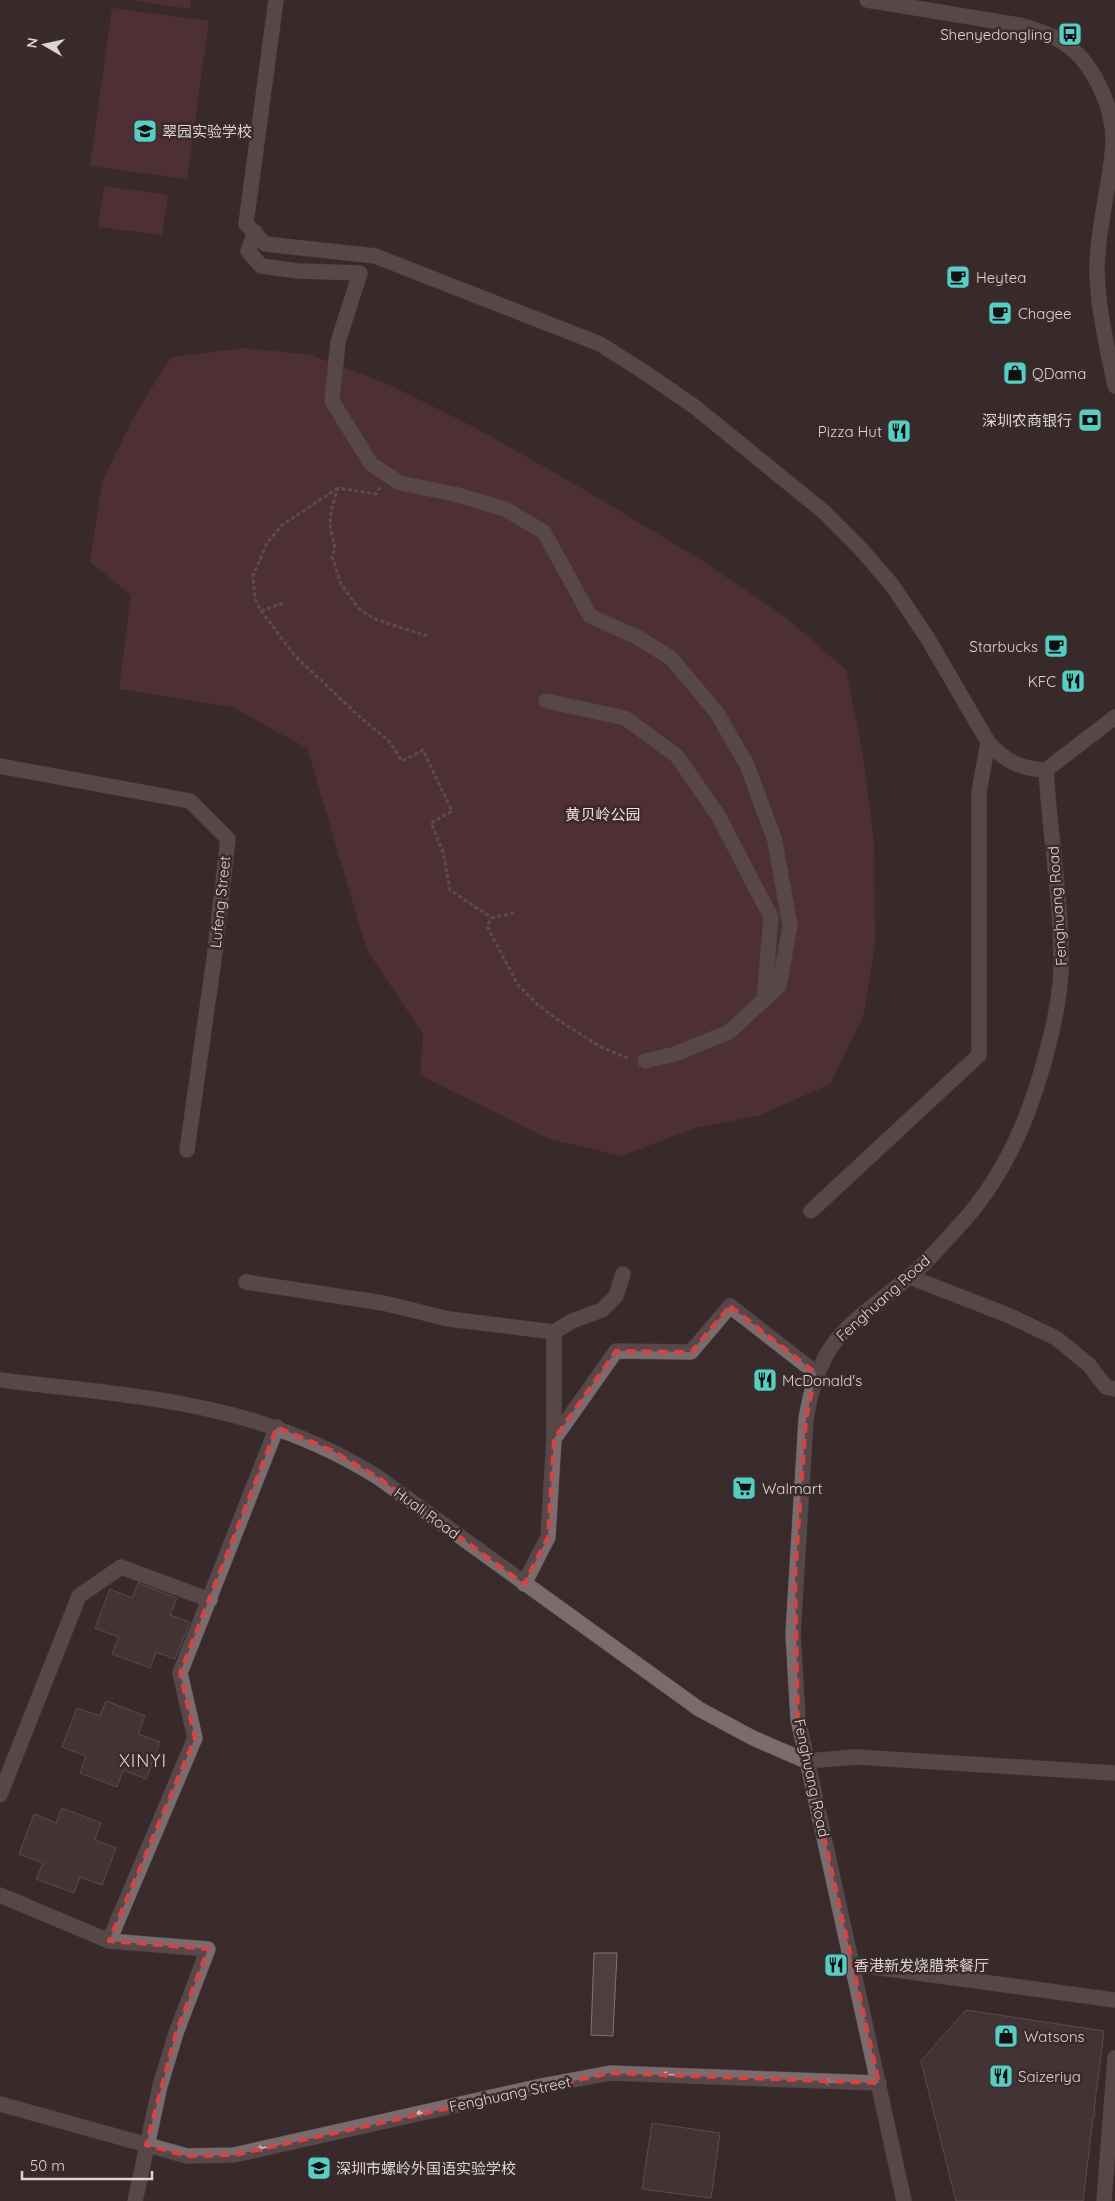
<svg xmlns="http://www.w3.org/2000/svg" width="1115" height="2201" font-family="Quicksand,'Noto Sans SC',sans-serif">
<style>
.green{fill:#673640}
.building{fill:#4e3e40;stroke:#847375}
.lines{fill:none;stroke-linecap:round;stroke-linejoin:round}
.minor-casing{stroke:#55494b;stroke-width:16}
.path{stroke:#847779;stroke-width:3;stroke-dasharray:4 2.5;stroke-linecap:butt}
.minor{stroke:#7c6b6d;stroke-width:15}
.oneway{fill:#c6babc}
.marked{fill:none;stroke:#d74242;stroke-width:4;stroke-dasharray:10 6;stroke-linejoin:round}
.labels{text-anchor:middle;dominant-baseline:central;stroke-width:5;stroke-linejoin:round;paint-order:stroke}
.poi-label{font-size:15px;fill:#dfd5d6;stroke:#392a2c;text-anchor:start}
.park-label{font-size:15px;fill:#f5dde0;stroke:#392a2c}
.street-label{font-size:15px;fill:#dfd5d6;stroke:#392a2c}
.quarter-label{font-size:18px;letter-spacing:1px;fill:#dfd5d6;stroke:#392a2c}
</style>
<rect width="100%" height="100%" fill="#392a2c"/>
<g class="green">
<polygon points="131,0 191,0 190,9"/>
<polygon points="112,8 209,21 187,179 90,166"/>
<polygon points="104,186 168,195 162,235 98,227"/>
<polygon points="245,348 311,355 390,385 476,428 590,493 701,560 785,617 846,670 862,749 874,840 875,943 864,1014 830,1084 758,1116 698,1127 621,1156 549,1139 420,1075 423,1034 367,950 307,748 232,707 119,689 131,595 90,562 102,482 132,420 171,357"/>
</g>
<g class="building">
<polygon points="138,1583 177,1598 170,1615 190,1622 175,1659 156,1652 150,1668 112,1654 119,1637 95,1628 110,1589 132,1598"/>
<polygon points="106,1701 145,1716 138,1734 160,1742 146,1779 123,1770 117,1787 80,1773 86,1756 62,1747 77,1708 100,1716"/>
<polygon points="62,1808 101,1823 95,1840 116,1848 102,1885 80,1877 74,1893 36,1879 43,1863 19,1854 34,1814 56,1823"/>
<polygon points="594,1953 617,1953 613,2036 591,2035"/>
<polygon points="966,2010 1104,2031 1094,2110 1095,2116 1093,2117 1083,2201 956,2201 921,2061"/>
<polygon points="652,2123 720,2133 711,2198 642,2189"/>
</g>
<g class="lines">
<g class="minor-casing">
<g id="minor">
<path d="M276 0 246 224 265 244 375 256 600 344 644 372 695 407 824 512 860 548 892 585 928 639 988 742C1004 761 1021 769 1046 770"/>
<path d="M867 0 1019 25C1034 29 1051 34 1064 43 1094 62 1115 111 1113 145 1110 186 1098 225 1097 266 1097 307 1107 346 1115 386"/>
<polyline points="255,232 248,251 261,266 298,271 360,273 338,342 332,401 371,464 400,483 454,494 505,509 544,532 590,616 637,637 671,658 717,713 747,765 775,841 790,926 779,986 729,1032 675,1054 645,1061"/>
<polyline points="546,701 625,718 677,756 719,817 771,917 764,1000"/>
<polyline points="0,766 190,801 228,839 214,959 187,1150"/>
<polyline points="811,1211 979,1055 979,792 988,742"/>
<polyline points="910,1277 1010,1316 1056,1338 1089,1365 1106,1387 1115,1389"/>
<polyline points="246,1282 383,1303 449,1319 554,1332 572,1321 602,1310 616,1296 623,1274"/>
<path d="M0 1380C138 1397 258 1401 379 1478L699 1709 753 1738 806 1761 856 1757 1115 1773"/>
<polyline points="554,1439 616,1351 691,1352 730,1306 816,1373"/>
<polyline points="524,1584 548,1537 554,1439 554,1332"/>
<polyline points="0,1795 79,1596 121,1567 210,1600"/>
<polyline points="0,1895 109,1941 195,1738 180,1673 277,1427"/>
<polyline points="109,1941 208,1949 176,2033 160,2086 135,2201"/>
<polyline points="852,1964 1115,2000"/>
<polyline points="0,2104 187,2156 234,2155 541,2086 610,2073 879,2083"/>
<path d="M904 2201 798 1719 793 1634 806 1419C819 1338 849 1326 908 1278 926 1264 942 1244 958 1227 1005 1177 1030 1116 1047 1051 1054 1025 1060 996 1061 969 1062 902 1050 837 1046 770L1115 717"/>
<polyline points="1104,2201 1115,2058"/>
</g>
</g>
<g class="path">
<polyline points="380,487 376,494 338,488 331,510 330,525 335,548 332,557 341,584 358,608 375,619 427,636"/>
<polyline points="338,488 282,525 267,543 253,576 255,599 261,611 295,656 361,718 388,740 402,761 423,750 452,811 431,823 443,852 450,890 492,918"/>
<polyline points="261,611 283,603"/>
<polyline points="514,913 492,918 487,926 518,985 537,1004 555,1018 601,1047 630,1059"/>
</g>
<use href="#minor" class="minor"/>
</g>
<defs><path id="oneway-solid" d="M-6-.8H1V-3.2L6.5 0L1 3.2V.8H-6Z" transform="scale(1.25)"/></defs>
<g class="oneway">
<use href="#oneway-solid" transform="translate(668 2075) rotate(-178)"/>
<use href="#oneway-solid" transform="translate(830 2082) rotate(-178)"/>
<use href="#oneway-solid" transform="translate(422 2113) rotate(167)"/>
<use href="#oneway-solid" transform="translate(263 2148) rotate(167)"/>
</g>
<path d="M0 0H1115V2201H0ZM730 1306 816 1373 806 1419 795 1577 798 1719 879 2083 610 2073 234 2155 187 2156 146 2145 176 2033 208 1949 109 1941 195 1738 180 1673 277 1427 331 1450 379 1478 524 1584 548 1537 554 1439 616 1351 691 1352Z" fill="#392a2c" fill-opacity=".55" fill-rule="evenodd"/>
<path class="marked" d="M730 1306 816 1373 806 1419 795 1577 798 1719 879 2083 610 2073 234 2155 187 2156 146 2145 176 2033 208 1949 109 1941 195 1738 180 1673 277 1427 331 1450 379 1478 524 1584 548 1537 554 1439 616 1351 691 1352Z"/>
<defs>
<g id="bus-square" transform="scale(1.25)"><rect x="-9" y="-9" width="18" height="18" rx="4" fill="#56cec3" stroke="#392a2c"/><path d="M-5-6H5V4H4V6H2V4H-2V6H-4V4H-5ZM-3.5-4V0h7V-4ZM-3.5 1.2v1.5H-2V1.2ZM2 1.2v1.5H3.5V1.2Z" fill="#111"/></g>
<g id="school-square" transform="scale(1.25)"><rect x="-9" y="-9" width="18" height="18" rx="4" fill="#56cec3" stroke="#392a2c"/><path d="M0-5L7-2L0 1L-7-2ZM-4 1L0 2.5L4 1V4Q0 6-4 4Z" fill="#111"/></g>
<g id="cafe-square" transform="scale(1.25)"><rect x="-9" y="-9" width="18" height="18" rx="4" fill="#56cec3" stroke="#392a2c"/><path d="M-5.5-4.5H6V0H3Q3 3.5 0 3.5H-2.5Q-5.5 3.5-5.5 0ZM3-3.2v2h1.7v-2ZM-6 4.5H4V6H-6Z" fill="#111"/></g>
<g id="shop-square" transform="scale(1.25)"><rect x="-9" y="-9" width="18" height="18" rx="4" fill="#56cec3" stroke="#392a2c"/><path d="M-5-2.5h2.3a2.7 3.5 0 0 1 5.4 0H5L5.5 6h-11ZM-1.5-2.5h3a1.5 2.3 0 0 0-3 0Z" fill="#111"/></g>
<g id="bank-square" transform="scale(1.25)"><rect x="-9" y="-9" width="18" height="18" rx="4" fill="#56cec3" stroke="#392a2c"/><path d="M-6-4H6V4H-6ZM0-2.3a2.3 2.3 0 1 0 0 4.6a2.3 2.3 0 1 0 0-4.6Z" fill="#111"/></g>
<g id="restaurant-square" transform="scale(1.25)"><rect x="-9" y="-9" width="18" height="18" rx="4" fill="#56cec3" stroke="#392a2c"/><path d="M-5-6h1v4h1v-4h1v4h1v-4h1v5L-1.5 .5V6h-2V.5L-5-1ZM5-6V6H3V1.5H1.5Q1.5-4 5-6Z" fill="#111"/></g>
<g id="supermarket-square" transform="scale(1.25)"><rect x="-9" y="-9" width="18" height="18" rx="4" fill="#56cec3" stroke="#392a2c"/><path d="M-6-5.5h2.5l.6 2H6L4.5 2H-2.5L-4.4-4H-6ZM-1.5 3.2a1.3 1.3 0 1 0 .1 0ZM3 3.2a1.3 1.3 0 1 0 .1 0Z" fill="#111"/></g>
</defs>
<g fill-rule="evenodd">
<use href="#bus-square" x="1070" y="34"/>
<use href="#school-square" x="145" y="131"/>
<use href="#cafe-square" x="958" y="277"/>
<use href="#cafe-square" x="1000" y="313"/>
<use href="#shop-square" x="1015" y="373"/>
<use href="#bank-square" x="1090" y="420"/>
<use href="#restaurant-square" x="899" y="431"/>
<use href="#cafe-square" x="1056" y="646"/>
<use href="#restaurant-square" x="1073" y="681"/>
<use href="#restaurant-square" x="765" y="1380"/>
<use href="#supermarket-square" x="744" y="1488"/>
<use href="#restaurant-square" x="836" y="1965"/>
<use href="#shop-square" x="1006" y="2036"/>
<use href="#restaurant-square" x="1001" y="2076"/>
<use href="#school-square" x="319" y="2168"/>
</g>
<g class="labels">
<g class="poi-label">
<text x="1052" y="34" text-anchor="end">Shenyedongling</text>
<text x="162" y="131">翠园实验学校</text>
<text x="976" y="277">Heytea</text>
<text x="1018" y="313">Chagee</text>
<text x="1032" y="373">QDama</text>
<text x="1072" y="420" text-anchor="end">深圳农商银行</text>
<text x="882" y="431" text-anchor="end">Pizza Hut</text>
<text x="1038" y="646" text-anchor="end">Starbucks</text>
<text x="1056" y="681" text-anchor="end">KFC</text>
<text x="782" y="1380">McDonald's</text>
<text x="762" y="1488">Walmart</text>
<text x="854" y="1965">香港新发烧腊茶餐厅</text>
<text x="1024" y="2036">Watsons</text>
<text x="1018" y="2076">Saizeriya</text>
<text x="336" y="2168">深圳市螺岭外国语实验学校</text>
</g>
<g class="park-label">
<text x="603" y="814">黄贝岭公园</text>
</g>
<g class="street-label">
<text transform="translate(220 902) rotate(-84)">Lufeng Street</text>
<text transform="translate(1057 906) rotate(-94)">Fenghuang Road</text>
<text transform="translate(883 1298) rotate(-42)">Fenghuang Road</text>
<text transform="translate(427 1513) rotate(36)">Huali Road</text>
<text transform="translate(812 1778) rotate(78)">Fenghuang Road</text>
<text transform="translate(510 2094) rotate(-12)">Fenghuang Street</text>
</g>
<g class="quarter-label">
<text x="143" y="1760">XINYI</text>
</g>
</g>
<g transform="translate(45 45) rotate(279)" stroke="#392a2c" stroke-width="4" paint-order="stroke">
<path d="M0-4L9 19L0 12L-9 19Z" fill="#dfd5d6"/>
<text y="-8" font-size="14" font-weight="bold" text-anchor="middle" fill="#dfd5d6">N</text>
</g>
<path d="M22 2171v8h130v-8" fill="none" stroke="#dfd5d6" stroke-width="2.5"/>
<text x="30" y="2171" font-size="15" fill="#dfd5d6" stroke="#392a2c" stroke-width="4" paint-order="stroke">50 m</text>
</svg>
